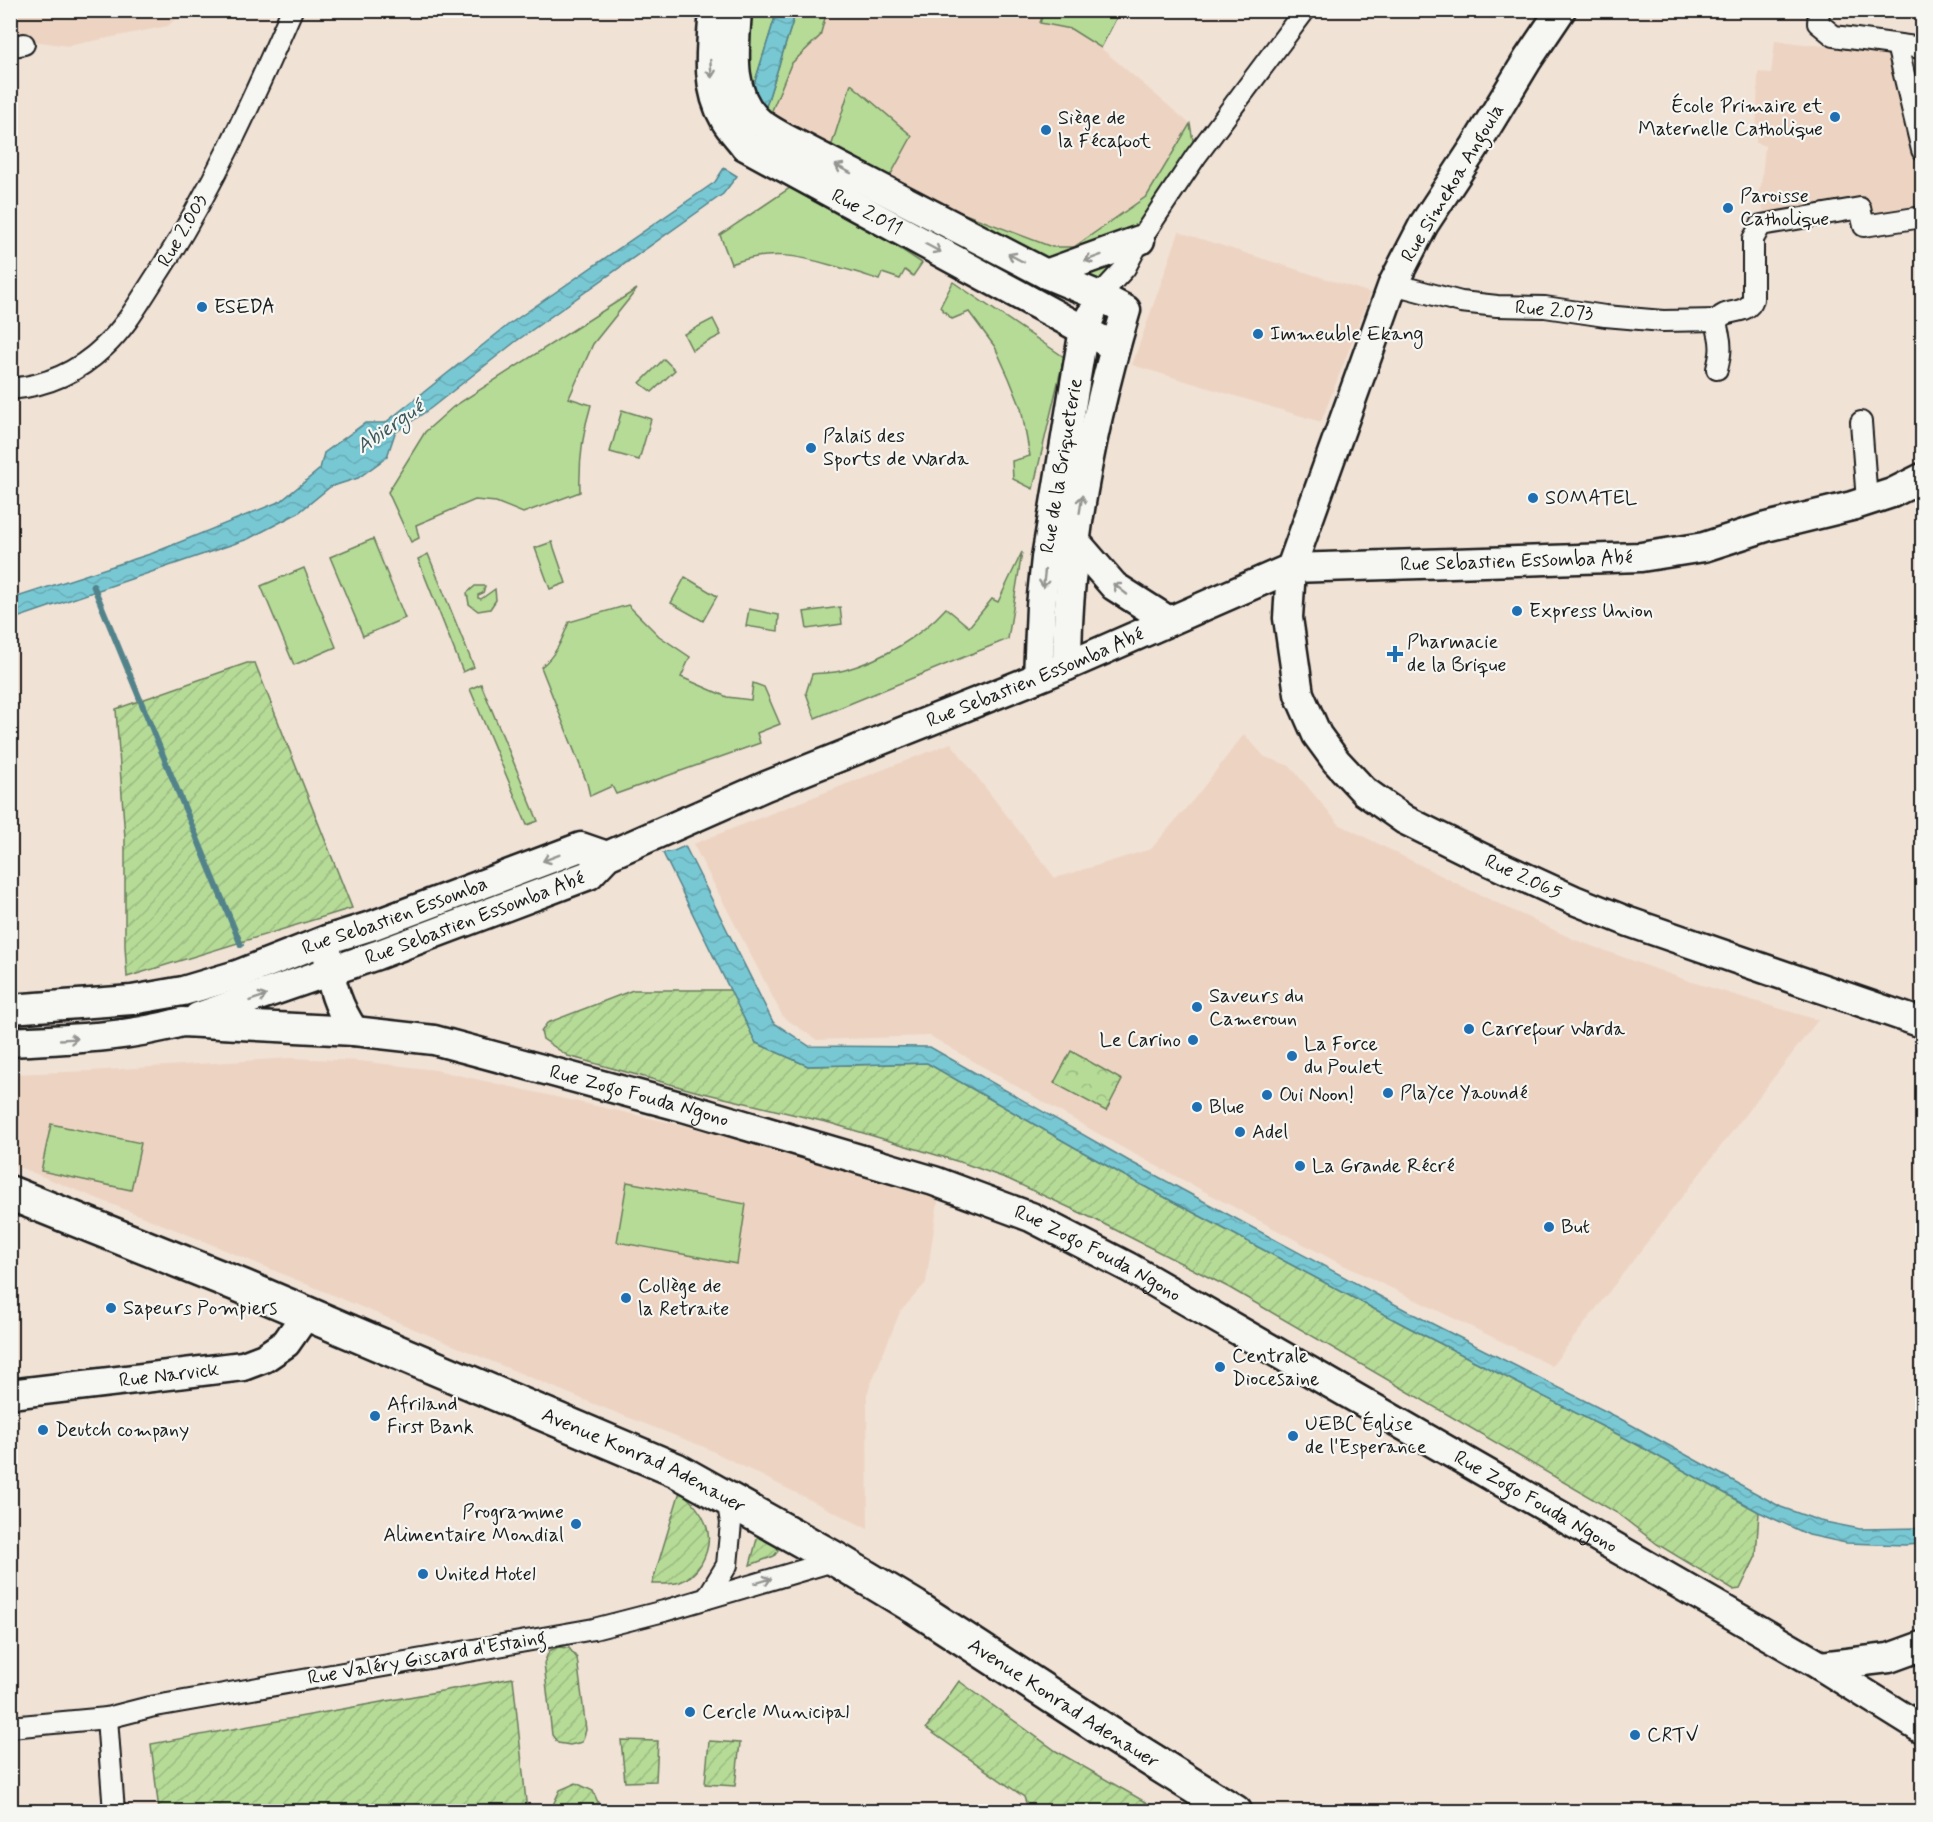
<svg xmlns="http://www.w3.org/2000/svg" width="1933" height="1822" font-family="Mynerve,sans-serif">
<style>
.built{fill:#edd4c2}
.grass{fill:#b5db97;stroke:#687c5a;stroke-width:1.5}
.park{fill:url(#park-crowns);stroke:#687c5a;stroke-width:1.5}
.garden{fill:url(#garden-furrows);stroke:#687c5a;stroke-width:1.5}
.water{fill:url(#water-waves);stroke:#53838a;stroke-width:1.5}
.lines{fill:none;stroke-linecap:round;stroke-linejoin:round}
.stream{stroke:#53838a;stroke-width:6}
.street-casing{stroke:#1c1c1c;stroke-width:24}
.secondary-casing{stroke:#1c1c1c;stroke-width:33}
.highway-casing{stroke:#1c1c1c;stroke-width:38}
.street{stroke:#f6f6f2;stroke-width:20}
.secondary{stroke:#f6f6f2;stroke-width:28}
.highway{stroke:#f6f6f2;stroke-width:33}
.oneway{stroke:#949492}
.poi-dot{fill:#1f6fb2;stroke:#f6f6f2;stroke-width:2}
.labels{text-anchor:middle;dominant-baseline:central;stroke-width:4.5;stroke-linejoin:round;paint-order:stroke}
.poi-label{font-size:20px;fill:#1c1c1c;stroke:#f6f6f2;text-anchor:start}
.street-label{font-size:20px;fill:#1c1c1c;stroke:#f6f6f2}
.water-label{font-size:21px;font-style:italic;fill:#3c585c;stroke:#f6f6f2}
</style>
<defs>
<pattern id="park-crowns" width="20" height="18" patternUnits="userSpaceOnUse" patternTransform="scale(1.5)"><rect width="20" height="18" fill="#b5db97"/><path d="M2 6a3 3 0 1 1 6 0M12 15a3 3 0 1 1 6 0" fill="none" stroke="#9bbb82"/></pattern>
<pattern id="garden-furrows" width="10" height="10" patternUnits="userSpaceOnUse" patternTransform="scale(1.5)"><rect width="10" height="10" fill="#b5db97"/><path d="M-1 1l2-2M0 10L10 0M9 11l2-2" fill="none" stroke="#9bbb82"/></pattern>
<pattern id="water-waves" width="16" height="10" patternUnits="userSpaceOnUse" patternTransform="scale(1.5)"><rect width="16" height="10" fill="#78c8d4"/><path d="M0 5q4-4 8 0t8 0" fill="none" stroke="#67abb5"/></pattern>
</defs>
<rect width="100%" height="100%" fill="#f1e2d6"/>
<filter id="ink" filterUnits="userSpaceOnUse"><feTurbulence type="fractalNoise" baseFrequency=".0167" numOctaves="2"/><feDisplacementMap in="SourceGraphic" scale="12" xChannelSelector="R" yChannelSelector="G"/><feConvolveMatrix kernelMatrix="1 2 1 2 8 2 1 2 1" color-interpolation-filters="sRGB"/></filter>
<g filter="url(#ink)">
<g class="built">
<polygon points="1044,10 1040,23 1071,29 1101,48 1190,124 1147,196 1074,247 1052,247 936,203 888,178 851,84 833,144 820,146 769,118 791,64 820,36 827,11"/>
<polygon points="11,11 184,11 168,26 68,46 11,38"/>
<polygon points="1775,41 1897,53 1897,91 1908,91 1922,166 1922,212 1867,223 1863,202 1768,221 1757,194 1761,186 1765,146 1756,143 1758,72 1771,73"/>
<polygon points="1179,232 1371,293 1321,422 1132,365"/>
<polygon points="1244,734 1265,757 1290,766 1339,824 1468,889 1573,939 1689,981 1818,1020 1552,1366 1335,1261 1121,1147 930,1036 817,1040 783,1017 693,844 951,743 1055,878 1151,849 1198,794"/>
<polygon points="291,1058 360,1061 436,1070 712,1132 939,1195 926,1283 900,1312 867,1394 868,1529 704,1447 594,1404 196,1238 11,1164 10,1074 89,1071"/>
</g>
<g class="grass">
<polygon points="737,11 777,11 747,107"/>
<polygon points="796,11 827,11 820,36 791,64 769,118 820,146 832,144 851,84 912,136 889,178 936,203 1052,247 1074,247 1147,196 1190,124 1196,156 1099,296 761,122"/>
<polygon points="1044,11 1044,10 1120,11 1101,48 1071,29 1040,23"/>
<path d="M790 188 896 246 922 263 913 276 905 270 900 279 882 273 879 280C864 274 849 270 834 266 798 255 768 250 731 264L720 235Z"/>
<polygon points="953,282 1064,357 1033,489 1013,479 1012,461 1030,456 1021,408 1009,378 995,347 969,312 952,319 940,307"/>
<path d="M637 289 593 344 569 398 591 405C582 434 579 462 580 492L523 513 496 502 475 500 416 525 419 538 411 542 388 492 425 432 453 407Z"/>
<polygon points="713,319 721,335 692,350 684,334"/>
<polygon points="664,359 675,370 652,392 640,383"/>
<polygon points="622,410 651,419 639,460 610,452"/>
<polygon points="373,539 405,618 363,636 330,557"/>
<polygon points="552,542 566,583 550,589 535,548"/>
<path d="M1022 552 1008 639 815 718 806 693 812 674C823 673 835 673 845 670 883 659 920 637 946 608L969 627 992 599 998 602Z"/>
<polygon points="428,554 474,667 463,672 418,559"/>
<polygon points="304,568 336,647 294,665 261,586"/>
<polygon points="685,577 717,596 703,621 671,603"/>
<polygon points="475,586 485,586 483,593 478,595 478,598 481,599 495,589 496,600 490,609 478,611 469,604 467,593"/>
<path d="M628 605 659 636 690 657 681 677 727 697 751 700 753 683 764 687 780 724 757 733 760 743 616 794 612 786 590 796 587 783 541 667C556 655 562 640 569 622Z"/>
<polygon points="840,607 842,624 807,629 804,612"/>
<polygon points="749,609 779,615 778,631 746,626"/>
<polygon points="481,684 538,821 527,825 470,689"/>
<polygon points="51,1124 141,1143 131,1190 41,1171"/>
<polygon points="627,1182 746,1204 737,1264 617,1242"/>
</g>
<polygon class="park" points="1071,1051 1122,1080 1106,1111 1054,1083"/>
<g class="garden">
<polygon points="247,663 255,663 352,908 127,977 125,946 125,838 116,709"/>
<polygon points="633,990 731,990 756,1043 808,1066 927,1063 1125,1176 1408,1327 1625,1438 1759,1512 1756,1556 1740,1589 1733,1590 1657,1544 1617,1513 1228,1287 1096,1220 1008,1179 963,1163 830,1123 695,1091 568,1056 543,1039 541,1032 547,1023"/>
<path d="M680 1491C704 1511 718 1534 701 1564 696 1572 688 1579 680 1582 670 1585 661 1584 652 1584Z"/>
<polygon points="758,1535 777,1544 778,1551 774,1556 750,1565"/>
<polygon points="558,1647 569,1648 577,1658 586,1730 582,1742 570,1745 558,1743 552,1735 544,1663 549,1651"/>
<polygon points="513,1678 527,1811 159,1811 151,1744"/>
<polygon points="959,1681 1056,1751 1161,1811 1029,1811 1024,1797 926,1728"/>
<polygon points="621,1740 658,1741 656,1781 625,1782"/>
<polygon points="709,1741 740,1743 735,1786 705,1784"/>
<polygon points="576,1783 593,1791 600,1807 598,1811 554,1811 552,1807 560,1790"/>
</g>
<g class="water">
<polygon points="777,11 796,11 761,122 747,107"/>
<polygon points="724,168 737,176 723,194 515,342 431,408 395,433 387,457 358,478 330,487 298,513 248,539 11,620 11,599 153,553 281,501 320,469 324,453 365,423 385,423 508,325 715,182"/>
<polygon points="685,846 773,1022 809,1046 930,1047 1129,1161 1411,1313 1617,1417 1781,1507 1820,1521 1860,1529 1922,1528 1922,1544 1905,1545 1846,1543 1809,1535 1759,1512 1625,1438 1408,1327 1125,1176 927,1063 808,1066 756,1043 663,853 674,851"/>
</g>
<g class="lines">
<polyline class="stream" points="93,585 241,945"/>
<g class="street-casing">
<g id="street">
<polyline points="1819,10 1818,23 1834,36 1922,48"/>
<polyline points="1897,45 1922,150"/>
<polyline points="10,47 24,44"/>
<polyline points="1393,284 1461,302 1497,306 1545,307 1605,316 1663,321 1718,320"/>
<polyline points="1099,296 1125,268 1140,240 1196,156 1305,10"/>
<path d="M1717 369C1720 357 1722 348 1719 335 1718 331 1716 325 1718 321 1723 307 1747 317 1753 299V239L1761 225 1860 208 1864 226 1922 217"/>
<path d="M10 389C46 386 78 372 104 347 125 328 140 301 155 278 210 194 252 102 292 10"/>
<polyline points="1861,422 1867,501"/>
<polyline points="707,1598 727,1565 731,1523 727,1498"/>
<polyline points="107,1718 114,1812"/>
<polyline points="10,1727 107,1718 150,1707 594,1629 664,1611 837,1560"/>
</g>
</g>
<g class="secondary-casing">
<g id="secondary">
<path id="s1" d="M714 10C711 48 705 86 725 120 730 129 739 138 745 146L1115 347"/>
<path d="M737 10C735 46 728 90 755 118 763 127 776 133 786 139L1046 274 1099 296 1126 310C1092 424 1067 547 1067 666"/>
<path id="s2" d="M1561 10 1528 59 1474 148 1424 224 1393 284 1291 568 1288 618 1299 694 1317 735 1336 761 1364 791 1405 820 1482 858 1574 900 1629 922 1922 1023"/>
<polyline points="1046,274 1140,240"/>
<polyline points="1075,541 1114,586 1169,621"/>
<path id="s3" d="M1038 677 1041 606 1046 558 1084 329 1091 315"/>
<path d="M328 955C330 984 338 1008 354 1031"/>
<path id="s4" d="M10 1009 132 1000 183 991 237 975 326 940 374 925 581 847 607 856"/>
<path id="s5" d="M198 1017 377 955 589 875 607 856 766 786 1067 666 1291 568 1641 557 1704 547 1766 527 1852 506 1892 493 1922 478"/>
<path id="s6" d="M10 1042C68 1039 126 1038 182 1022L354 1031 434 1040 683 1107 934 1181 1031 1217 1128 1267 1728 1612 1821 1666 1922 1729"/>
<path id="s7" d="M10 1394 243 1366 264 1358 286 1343 307 1313"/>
<polyline points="1821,1666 1889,1658 1922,1646"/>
</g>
</g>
<g class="highway-casing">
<g id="highway">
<path id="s8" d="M10 1193 244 1287 676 1470 837 1560 915 1607 1110 1734 1235 1812"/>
</g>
</g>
<use href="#street" class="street"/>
<use href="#secondary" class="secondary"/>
<use href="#highway" class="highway"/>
</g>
<defs><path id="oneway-shaft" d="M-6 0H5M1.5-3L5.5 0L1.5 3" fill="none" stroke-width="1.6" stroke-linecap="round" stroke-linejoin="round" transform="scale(1.5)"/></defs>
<g class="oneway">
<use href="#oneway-shaft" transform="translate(711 69) rotate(85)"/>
<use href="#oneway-shaft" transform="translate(843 169) rotate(-153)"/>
<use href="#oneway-shaft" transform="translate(933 248) rotate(28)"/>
<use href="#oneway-shaft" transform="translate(1016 258) rotate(-152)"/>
<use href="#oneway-shaft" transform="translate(1093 258) rotate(160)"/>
<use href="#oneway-shaft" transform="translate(1081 504) rotate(-81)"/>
<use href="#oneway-shaft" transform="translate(1044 579) rotate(96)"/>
<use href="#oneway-shaft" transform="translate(1120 589) rotate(-142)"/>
<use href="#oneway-shaft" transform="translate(551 858) rotate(159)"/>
<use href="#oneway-shaft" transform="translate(258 998) rotate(-19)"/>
<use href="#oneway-shaft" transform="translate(69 1039) rotate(-3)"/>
<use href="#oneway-shaft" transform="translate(763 1581) rotate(-17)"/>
</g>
</g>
<g class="poi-dot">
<circle cx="1835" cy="117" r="6"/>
<circle cx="1046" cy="130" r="6"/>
<circle cx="1728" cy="208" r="6"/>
<circle cx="202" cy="307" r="6"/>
<circle cx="1258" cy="334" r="6"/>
<circle cx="811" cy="448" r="6"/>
<circle cx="1533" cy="498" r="6"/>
<circle cx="1517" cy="611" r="6"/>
<path d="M1392 645h6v6h6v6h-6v6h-6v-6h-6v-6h6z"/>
<circle cx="1197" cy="1007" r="6"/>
<circle cx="1469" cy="1029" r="6"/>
<circle cx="1193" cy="1040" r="6"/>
<circle cx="1292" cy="1056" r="6"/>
<circle cx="1388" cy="1093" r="6"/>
<circle cx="1267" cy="1095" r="6"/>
<circle cx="1197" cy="1107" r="6"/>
<circle cx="1240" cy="1132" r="6"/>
<circle cx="1300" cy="1166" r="6"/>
<circle cx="1549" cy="1227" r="6"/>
<circle cx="626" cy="1298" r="6"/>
<circle cx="111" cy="1308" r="6"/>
<circle cx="1220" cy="1367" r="6"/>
<circle cx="375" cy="1416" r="6"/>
<circle cx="43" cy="1430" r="6"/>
<circle cx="1293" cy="1436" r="6"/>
<circle cx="576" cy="1524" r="6"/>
<circle cx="423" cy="1574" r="6"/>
<circle cx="690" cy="1712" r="6"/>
<circle cx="1635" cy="1735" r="6"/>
</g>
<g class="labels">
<g class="poi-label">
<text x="1823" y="106" text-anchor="end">École Primaire et<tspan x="1823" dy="23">Maternelle Catholique</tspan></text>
<text x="1058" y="118">Siège de<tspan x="1058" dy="23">la Fécafoot</tspan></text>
<text x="1740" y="196">Paroisse<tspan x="1740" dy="23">Catholique</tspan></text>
<text x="214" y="307">ESEDA</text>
<text x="1270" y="334">Immeuble Ekang</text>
<text x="823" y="436">Palais des<tspan x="823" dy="23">Sports de Warda</tspan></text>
<text x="1545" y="498">SOMATEL</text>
<text x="1529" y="611">Express Union</text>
<text x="1407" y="642">Pharmacie<tspan x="1407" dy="23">de la Brique</tspan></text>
<text x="1209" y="996">Saveurs du<tspan x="1209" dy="23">Cameroun</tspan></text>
<text x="1481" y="1029">Carrefour Warda</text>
<text x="1181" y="1040" text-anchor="end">Le Carino</text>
<text x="1304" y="1044">La Force<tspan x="1304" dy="23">du Poulet</tspan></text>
<text x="1400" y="1093">PlaYce Yaoundé</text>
<text x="1279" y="1095">Oui Noon!</text>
<text x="1209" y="1107">Blue</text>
<text x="1252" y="1132">Adel</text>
<text x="1312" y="1166">La Grande Récré</text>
<text x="1561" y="1227">But</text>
<text x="638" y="1286">Collège de<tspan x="638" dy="23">la Retraite</tspan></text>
<text x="123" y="1308">Sapeurs Pompiers</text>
<text x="1232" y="1356">Centrale<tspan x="1232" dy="23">Diocesaine</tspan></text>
<text x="387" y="1404">Afriland<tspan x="387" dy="23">First Bank</tspan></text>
<text x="1305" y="1424">UEBC Église<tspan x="1305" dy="23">de l'Esperance</tspan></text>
<text x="55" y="1430">Deutch company</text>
<text x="564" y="1512" text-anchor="end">Programme<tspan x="564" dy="23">Alimentaire Mondial</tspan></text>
<text x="435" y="1574">United Hotel</text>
<text x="702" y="1712">Cercle Municipal</text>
<text x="1647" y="1735">CRTV</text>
</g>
<g class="street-label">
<text transform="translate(1453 183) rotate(-59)">Rue Simekoa Angoula</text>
<text stroke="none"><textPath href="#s1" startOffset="284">Rue 2.011</textPath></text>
<text transform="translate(183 231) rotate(-60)">Rue 2.003</text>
<text transform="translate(1554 311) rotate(5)">Rue 2.073</text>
<text stroke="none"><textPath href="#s3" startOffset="213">Rue de la Briqueterie</textPath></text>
<text stroke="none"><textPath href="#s5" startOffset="1410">Rue Sebastien Essomba Abé</textPath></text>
<text stroke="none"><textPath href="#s5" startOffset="906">Rue Sebastien Essomba Abé</textPath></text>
<text stroke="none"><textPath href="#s2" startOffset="1050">Rue 2.065</textPath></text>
<text stroke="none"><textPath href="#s4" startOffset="399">Rue Sebastien Essomba</textPath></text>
<text stroke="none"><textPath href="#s5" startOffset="294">Rue Sebastien Essomba Abé</textPath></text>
<text stroke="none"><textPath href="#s6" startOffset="639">Rue Zogo Fouda Ngono</textPath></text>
<text stroke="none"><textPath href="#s6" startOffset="1125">Rue Zogo Fouda Ngono</textPath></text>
<text stroke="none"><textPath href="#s7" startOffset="160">Rue Narvick</textPath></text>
<text stroke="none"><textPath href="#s8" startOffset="688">Avenue Konrad Adenauer</textPath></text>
<text stroke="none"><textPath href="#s6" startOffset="1629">Rue Zogo Fouda Ngono</textPath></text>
<text transform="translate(427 1658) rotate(-10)">Rue Valéry Giscard d'Estaing</text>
<text stroke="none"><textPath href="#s8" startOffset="1174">Avenue Konrad Adenauer</textPath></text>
</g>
<g class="water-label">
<text transform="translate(390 427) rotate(-35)">Abiergué</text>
</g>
</g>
<rect width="1933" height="1822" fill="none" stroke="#f6f6f2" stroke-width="36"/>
<rect x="18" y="18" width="1897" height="1786" fill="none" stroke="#1c1c1c" stroke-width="2" filter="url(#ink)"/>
</svg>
